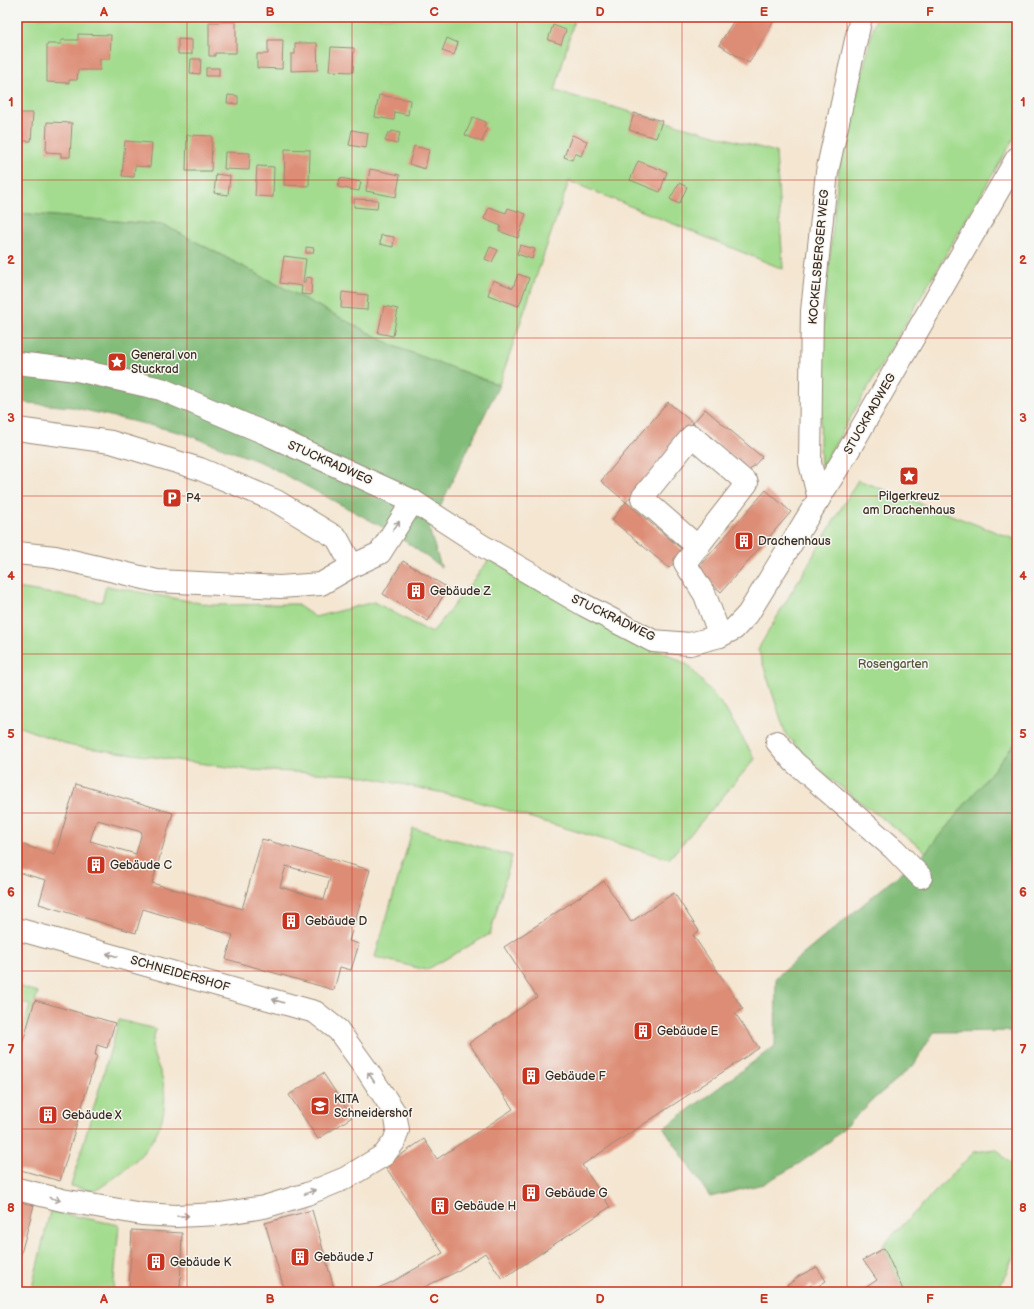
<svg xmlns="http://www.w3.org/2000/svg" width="1034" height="1309" font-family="'Balsamiq Sans',sans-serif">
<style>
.green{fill:#a3dc8e;stroke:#6f8356}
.forest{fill:#82bc79;stroke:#5e734c}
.building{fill:#dd8d76;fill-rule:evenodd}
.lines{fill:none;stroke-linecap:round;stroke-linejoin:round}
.minor-casing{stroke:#988878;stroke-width:24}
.minor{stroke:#fff;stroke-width:22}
.oneway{stroke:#a79f9a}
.grid{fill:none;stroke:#c8321e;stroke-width:1;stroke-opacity:0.55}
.labels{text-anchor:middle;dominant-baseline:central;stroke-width:3;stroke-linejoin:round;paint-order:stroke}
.street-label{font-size:12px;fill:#3b2a1e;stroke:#f6f6f2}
.poi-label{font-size:12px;fill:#3b2a1e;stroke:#f6f6f2;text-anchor:start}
.park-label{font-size:12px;fill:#55563a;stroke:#f6f6f2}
.neatline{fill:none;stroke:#c8321e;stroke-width:1.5}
.grid-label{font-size:13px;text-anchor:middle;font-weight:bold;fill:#c8321e}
</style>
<rect width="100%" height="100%" fill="#f6f6f2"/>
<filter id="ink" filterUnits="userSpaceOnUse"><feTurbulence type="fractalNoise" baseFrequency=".025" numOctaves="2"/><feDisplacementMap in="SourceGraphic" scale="8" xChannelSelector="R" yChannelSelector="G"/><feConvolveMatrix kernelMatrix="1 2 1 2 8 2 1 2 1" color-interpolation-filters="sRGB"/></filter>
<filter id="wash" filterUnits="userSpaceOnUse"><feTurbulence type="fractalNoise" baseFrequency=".012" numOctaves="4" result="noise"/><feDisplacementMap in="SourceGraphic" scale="16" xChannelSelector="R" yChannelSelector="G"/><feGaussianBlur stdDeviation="0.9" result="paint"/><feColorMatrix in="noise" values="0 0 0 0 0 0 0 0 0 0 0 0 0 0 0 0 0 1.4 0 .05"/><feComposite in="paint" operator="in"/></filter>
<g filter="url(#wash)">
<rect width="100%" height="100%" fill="#f4e6d1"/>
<g class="green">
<polygon points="17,17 575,17 555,91 776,152 783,269 569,181 499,385 396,347 164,225 17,213"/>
<polygon points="876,17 1017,17 1017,133 821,468 820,441 824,311 839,168"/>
<polygon points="858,480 1017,540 1017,741 926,852 829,778 786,735 758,649"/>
<polygon points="489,560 688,665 724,707 755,759 669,859 458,796 357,775 250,770 72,746 17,726 17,588 102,602 106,586 211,605 296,604 315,617 374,602 432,633"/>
<polygon points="413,828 512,856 490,934 426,970 375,957"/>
<polygon points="17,986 38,992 17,1061 17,1048 30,1005 17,1001"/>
<path d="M119 1020 156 1029C155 1034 152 1041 152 1047 153 1058 161 1070 163 1082 173 1135 135 1165 95 1191L71 1186Z"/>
<polygon points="996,1149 1017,1170 1017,1247 998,1292 904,1292 883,1245 974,1152"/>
<polygon points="50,1211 119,1225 113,1292 31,1292"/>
</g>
<g class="forest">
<polygon points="17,213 164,225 396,347 499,385 429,529 441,567 392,532 263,463 183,433 72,407 17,402"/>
<polygon points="1017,741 1017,1031 934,1032 913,1066 875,1098 828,1143 800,1163 763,1184 710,1197 664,1128 775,1046 776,977 926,852"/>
</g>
<g id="blocks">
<g class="building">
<polygon points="736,17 776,17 749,63 719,45"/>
<polygon points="209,22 236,22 236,53 215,53 215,56 209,56"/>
<polygon points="553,25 566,30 561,44 548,40"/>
<polygon points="78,34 111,35 110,59 100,59 100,70 78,70 77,80 69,80 69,83 47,82 47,44 61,44 61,40 78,40"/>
<polygon points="447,38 458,43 454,55 442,51"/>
<polygon points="178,39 192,40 192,54 178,54"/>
<polygon points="268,40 283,40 282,69 257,68 257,54 268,54"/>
<polygon points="295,43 317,43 318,70 291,71 291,54 295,54"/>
<polygon points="331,47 354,48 353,72 329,71"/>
<polygon points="191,59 201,59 200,74 190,73"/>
<rect x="206" y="68" width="13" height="8"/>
<polygon points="228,95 238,96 238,104 227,103"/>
<polygon points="379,95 410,100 408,115 395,112 394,120 375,117"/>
<polygon points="17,113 33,113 31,141 17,141"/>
<polygon points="634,113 662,121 656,138 629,130"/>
<polygon points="473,117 486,122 484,127 487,128 482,142 465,135"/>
<polygon points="47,122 72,123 70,157 61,157 61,153 46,152"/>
<polygon points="352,130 368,133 366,148 349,145"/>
<polygon points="392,131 400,133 397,144 385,141 388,133 391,133"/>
<polygon points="187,135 212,136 211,171 186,171"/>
<polygon points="572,135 587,141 581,156 575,153 572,160 564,157"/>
<polygon points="125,141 152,143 150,167 135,166 134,177 122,176"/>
<polygon points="414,146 429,150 425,169 409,164"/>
<polygon points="285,149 310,150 309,186 284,185"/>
<polygon points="225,152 250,153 249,170 224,169"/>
<polygon points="638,161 667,172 660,192 630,180"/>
<polygon points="257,166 274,167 273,197 255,196"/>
<polygon points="370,169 400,175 396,197 366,191"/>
<polygon points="216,174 230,176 228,195 214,193"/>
<polygon points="340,178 361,182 359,191 338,187"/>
<polygon points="679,183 687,187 679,204 670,199"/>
<polygon points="354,199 378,200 377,209 354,207"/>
<polygon points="489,207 506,213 508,208 526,214 518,238 499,231 501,226 484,219"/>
<polygon points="381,235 394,237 393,247 380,244"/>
<polygon points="520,245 535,249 532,259 517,254"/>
<polygon points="306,247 314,248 313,253 306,253"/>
<polygon points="490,247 498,250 492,262 485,259"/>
<polygon points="284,256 306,259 303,282 305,282 306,277 312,278 311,295 301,294 302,286 280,283"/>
<polygon points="518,274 529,278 519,306 488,295 493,280 513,288"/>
<polygon points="342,292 368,295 367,310 341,308"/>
<polygon points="384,306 398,309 393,336 378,333"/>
<polygon points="668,402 693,423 705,409 762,457 749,471 693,423 626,502 684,551 669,568 612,520 626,502 601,481"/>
<polygon points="766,490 791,512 721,592 696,570"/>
<polygon points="403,561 448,588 428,621 383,594"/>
<path d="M76 784 173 813 152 883 242 909 262 839 370 870 349 941 359 944 351 970 340 967 334 990 226 959 233 935 156 913 143 909 136 933 39 904 46 880 17 872V843L55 855ZM97 820 142 832 136 854 90 841ZM286 866 330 878 324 900 280 887Z"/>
<polygon points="604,881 631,922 674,893 699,931 693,935 743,1009 735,1013 759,1048 582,1165 610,1207 502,1279 485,1253 456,1272 414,1292 369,1292 392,1282 443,1253 385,1166 424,1139 437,1159 513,1109 469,1043 537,997 504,947"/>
<polygon points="35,1000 115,1023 107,1048 97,1045 95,1055 97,1055 60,1181 17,1169 17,1062"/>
<polygon points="323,1073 352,1117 318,1139 289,1095"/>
<polygon points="17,1200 34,1205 17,1268"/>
<polygon points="312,1210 335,1292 285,1292 265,1223"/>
<polygon points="132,1230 182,1233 180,1292 129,1292"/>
<polygon points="884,1248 904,1292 859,1292 877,1280 863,1260"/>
<polygon points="817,1267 826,1281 814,1289 811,1285 800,1292 782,1292 781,1291 799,1276"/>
</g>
</g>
</g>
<g filter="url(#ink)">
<use href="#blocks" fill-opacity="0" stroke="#988878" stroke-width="1"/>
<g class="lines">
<g class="minor-casing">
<g id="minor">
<polyline points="17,363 77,370 161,389 265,433 413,501 481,545 584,605 653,641 690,644 720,636 734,629 748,614 847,453 1017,158"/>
<polyline points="17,429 111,442 200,469 276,501 337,538 352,566"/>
<polyline points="819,499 810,463 812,311 827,172 861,17"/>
<polyline points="698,547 642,498 692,436 747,483 685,563 705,595 720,636"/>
<polyline points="17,553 55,557 157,581 280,587 321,584 352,566 380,553 413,501"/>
<polyline points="777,742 794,762 894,849 921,877"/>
<polyline points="17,929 315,1012 338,1030 367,1070 395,1113 398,1130 394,1142 384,1155 346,1178 307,1194 264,1207 220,1214 176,1216 142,1214 62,1200 17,1189"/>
</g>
</g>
<use href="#minor" class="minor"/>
</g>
<defs><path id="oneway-shaft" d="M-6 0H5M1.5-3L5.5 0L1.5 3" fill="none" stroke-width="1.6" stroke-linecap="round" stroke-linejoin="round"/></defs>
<g class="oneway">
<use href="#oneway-shaft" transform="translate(396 526) rotate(-54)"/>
<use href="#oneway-shaft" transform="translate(112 955) rotate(-164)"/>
<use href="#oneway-shaft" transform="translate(278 1001) rotate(-164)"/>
<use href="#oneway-shaft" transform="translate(371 1077) rotate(-123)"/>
<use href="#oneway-shaft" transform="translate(310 1192) rotate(-23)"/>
<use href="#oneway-shaft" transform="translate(55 1199) rotate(14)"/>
<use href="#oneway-shaft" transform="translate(183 1216) rotate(-3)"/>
</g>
</g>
<path class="grid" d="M187 17V1292M352 17V1292M517 17V1292M682 17V1292M847 17V1292M17 180H1017M17 338H1017M17 496H1017M17 654H1017M17 813H1017M17 971H1017M17 1129H1017"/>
<defs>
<g id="sight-square" transform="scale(1)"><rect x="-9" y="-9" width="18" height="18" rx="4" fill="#c8321e" stroke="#f6f6f2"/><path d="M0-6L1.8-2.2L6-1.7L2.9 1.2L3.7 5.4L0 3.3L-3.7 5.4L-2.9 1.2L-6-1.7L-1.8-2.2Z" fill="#fff"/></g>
<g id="parking-square" transform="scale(1)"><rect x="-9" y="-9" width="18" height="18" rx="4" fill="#c8321e" stroke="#f6f6f2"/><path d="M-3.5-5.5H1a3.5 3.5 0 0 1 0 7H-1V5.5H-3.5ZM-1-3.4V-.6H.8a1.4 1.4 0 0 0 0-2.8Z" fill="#fff"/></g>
<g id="building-square" transform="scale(1)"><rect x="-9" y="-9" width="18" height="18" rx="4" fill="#c8321e" stroke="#f6f6f2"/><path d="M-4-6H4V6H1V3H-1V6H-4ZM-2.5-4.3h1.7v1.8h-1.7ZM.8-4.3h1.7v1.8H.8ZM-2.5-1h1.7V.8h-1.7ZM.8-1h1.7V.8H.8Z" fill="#fff"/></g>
<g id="school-square" transform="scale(1)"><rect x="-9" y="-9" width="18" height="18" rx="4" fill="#c8321e" stroke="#f6f6f2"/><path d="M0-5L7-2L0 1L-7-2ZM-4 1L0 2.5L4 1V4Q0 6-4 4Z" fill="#fff"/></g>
</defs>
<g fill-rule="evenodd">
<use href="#sight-square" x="117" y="362"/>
<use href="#sight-square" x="909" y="476"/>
<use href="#parking-square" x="172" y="498"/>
<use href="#building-square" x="744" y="541"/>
<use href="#building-square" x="416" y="591"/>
<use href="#building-square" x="96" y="865"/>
<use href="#building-square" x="291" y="921"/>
<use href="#building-square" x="643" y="1031"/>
<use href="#building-square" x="531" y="1076"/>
<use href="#school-square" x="320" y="1106"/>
<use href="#building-square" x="48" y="1115"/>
<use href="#building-square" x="531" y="1193"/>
<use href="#building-square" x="440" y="1206"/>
<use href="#building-square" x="300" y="1257"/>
<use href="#building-square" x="156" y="1262"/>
</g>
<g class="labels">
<g class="street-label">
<text transform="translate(819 257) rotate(-85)">KOCKELSBERGER WEG</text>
<text transform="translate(870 414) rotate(-60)">STUCKRADWEG</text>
<text transform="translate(330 463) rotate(24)">STUCKRADWEG</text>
<text transform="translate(613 618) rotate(26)">STUCKRADWEG</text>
<text transform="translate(180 974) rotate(16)">SCHNEIDERSHOF</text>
</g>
<g class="poi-label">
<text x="131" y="355">General von<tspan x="131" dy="14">Stuckrad</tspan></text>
<text x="909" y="496" text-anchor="middle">Pilgerkreuz<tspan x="909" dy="14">am Drachenhaus</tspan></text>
<text x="186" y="498">P4</text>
<text x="758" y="541">Drachenhaus</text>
<text x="430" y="591">Gebäude Z</text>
<text x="110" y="865">Gebäude C</text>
<text x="305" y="921">Gebäude D</text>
<text x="657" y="1031">Gebäude E</text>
<text x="545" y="1076">Gebäude F</text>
<text x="334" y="1099">KITA<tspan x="334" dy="14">Schneidershof</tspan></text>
<text x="62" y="1115">Gebäude X</text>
<text x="545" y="1193">Gebäude G</text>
<text x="454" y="1206">Gebäude H</text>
<text x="314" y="1257">Gebäude J</text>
<text x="170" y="1262">Gebäude K</text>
</g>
<g class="park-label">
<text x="893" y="664">Rosengarten</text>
</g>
</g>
<rect width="1034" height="1309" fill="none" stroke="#f6f6f2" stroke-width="44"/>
<rect x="22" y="22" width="990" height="1265" class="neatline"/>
<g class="grid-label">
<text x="104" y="16">A</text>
<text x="270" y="16">B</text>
<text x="434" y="16">C</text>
<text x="600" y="16">D</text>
<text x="764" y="16">E</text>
<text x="930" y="16">F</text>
<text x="11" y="106">1</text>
<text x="1023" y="106">1</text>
<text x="11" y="264">2</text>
<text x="1023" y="264">2</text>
<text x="11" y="422">3</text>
<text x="1023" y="422">3</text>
<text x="11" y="580">4</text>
<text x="1023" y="580">4</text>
<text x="11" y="738">5</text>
<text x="1023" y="738">5</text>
<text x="11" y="896">6</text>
<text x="1023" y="896">6</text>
<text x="11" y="1054">7</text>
<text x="1023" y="1054">7</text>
<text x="11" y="1212">8</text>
<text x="1023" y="1212">8</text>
<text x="104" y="1303">A</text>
<text x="270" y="1303">B</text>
<text x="434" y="1303">C</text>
<text x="600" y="1303">D</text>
<text x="764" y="1303">E</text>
<text x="930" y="1303">F</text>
</g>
</svg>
